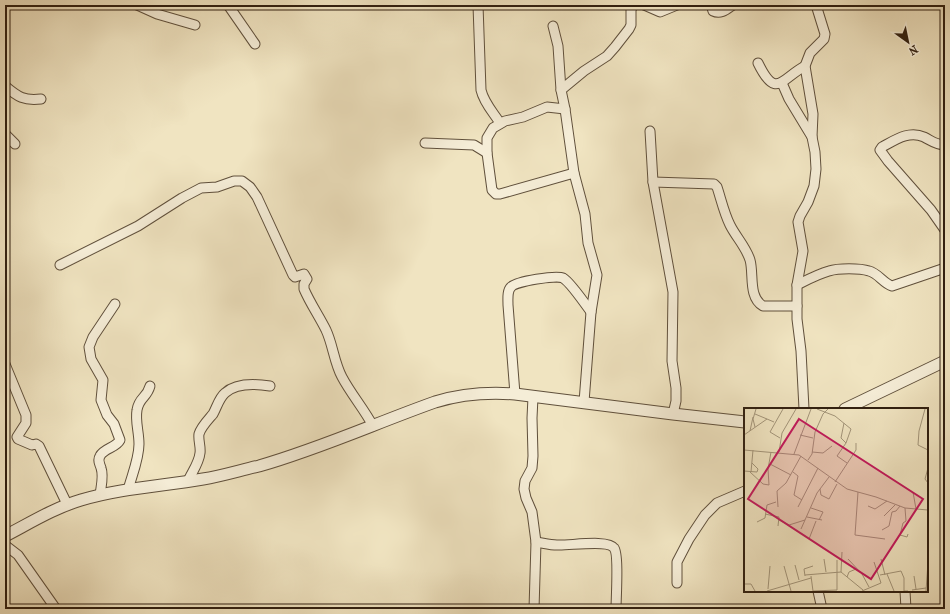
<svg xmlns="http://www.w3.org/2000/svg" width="950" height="614" font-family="'IM FELL French Canon',serif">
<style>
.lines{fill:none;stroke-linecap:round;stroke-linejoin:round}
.minor-casing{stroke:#60503c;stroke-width:11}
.tertiary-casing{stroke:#60503c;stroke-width:13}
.minor{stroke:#f5edd7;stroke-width:9}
.tertiary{stroke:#f5edd7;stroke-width:11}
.inset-road{fill:none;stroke:#a3957a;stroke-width:1}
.view{fill:#c2185b;fill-opacity:0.15;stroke:#c2185b;stroke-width:2}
.inset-edge{fill:none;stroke:#301f10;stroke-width:2}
</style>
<rect width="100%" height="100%" fill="#f0e4c1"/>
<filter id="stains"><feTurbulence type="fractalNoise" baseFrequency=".005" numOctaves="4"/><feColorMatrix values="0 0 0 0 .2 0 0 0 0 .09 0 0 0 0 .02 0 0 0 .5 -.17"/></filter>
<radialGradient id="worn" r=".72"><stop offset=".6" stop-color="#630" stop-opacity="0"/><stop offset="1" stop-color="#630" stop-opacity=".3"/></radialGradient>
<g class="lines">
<g class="minor-casing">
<g id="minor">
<polyline points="137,5 157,14 195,25"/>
<polyline points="228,5 255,44"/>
<path d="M478 5 481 90C484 103 493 112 500 123"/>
<polyline points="644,5 660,12 677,5"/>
<path d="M711 5 713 11C721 15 727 9 733 5"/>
<polyline points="553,26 558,46 561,90 565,109 574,173 585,214 588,243 597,275 591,312 584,402"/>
<path d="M758 63C776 100 781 79 805 66"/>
<polyline points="782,83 789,99 812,137 815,152 816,169 814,186 808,202 800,216 798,222 803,251 797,285 797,319 801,351 804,409"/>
<path d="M5 86C18 97 24 101 41 99"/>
<polyline points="561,90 584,71 607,56 615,47 629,29 631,25 631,10 632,7 635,5"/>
<polyline points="565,109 547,107 523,117 505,121 493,128 487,138 487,153 492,190 496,194 500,194 574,173"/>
<polyline points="650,131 653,182 673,292 672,361 676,388 676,401 673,414"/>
<polyline points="5,134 15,144"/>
<polyline points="812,137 813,114 805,66 810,53 824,39 825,34 816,5"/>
<polyline points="425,143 474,145 487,153"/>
<path d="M945 145C936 145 932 141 924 137 909 130 895 140 882 147L880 150 888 161 931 210 945 230"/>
<path d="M653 182 714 184 717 187C721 199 724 213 730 225 736 237 746 247 750 260 754 274 748 297 763 306H797"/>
<path d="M60 265 138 226 182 198 201 188 217 187 234 181H242L250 187 257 197 293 275 295 277 304 274 307 279 304 284V289C310 303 319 316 326 330 333 345 334 362 342 377 351 394 364 409 373 426"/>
<path d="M797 285C807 280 818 274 829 271 838 268 860 268 869 271 878 273 883 283 892 286L945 268"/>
<polyline points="5,364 26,415 26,423 17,437 18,439 32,445 36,444 39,446 67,504"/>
<path d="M515 394 508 305C508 299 507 291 511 287 516 281 557 275 563 278 570 282 586 305 591 312"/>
<polyline points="533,397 532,418 533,456 532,468 525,481 524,489 526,498 532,512 536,542 534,609"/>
<path d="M188 481C192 472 199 463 200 453 201 447 198 440 199 434 201 427 208 420 213 414 217 407 219 398 225 393 236 383 257 384 270 386"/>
<path d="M128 490C132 475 139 459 139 444 139 432 135 421 137 410 139 397 147 398 150 386"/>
<path d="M100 495C101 486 104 476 101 468 100 464 97 461 100 456 104 448 116 448 120 440L114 424 107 415 101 400 103 380 91 359 89 347 93 337 115 304"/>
<path d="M536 542C543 543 550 545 557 545 568 546 608 539 614 548 619 554 616 599 616 609"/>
<polyline points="5,545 18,555 56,609"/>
<polyline points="677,583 677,562 689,539 705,515 717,503 745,491"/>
<polyline points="818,591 822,609"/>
<polyline points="905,591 906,609"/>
</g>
</g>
<g class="tertiary-casing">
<g id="tertiary">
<polyline points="845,409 945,361"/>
<path d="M5 536C30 523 54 508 81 500 121 488 163 486 203 479 222 476 241 470 259 466 319 449 376 423 435 402 461 394 488 392 515 394L673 414 745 422"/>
</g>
</g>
<use href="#minor" class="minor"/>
<use href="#tertiary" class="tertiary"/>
</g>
<g transform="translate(744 408)">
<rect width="184" height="184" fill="#f0e4c1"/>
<path class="inset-road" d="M73 1 91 8 107 21 102 35 93 48 103 55M181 1 175 23 174 37 184 42M11 6 23 11M100 15 97 30 102 35M11 19 9 11 12 1M6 23 9 9M0 27 23 11 30 14M56 27 69 30M36 30 26 24 39 1M0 42 55 47 103 81 132 89 161 100 184 102M35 44 38 25 52 1M68 44 79 45 88 38M50 46 67 1M64 52 68 46 71 24 79 6 84 1M26 56 47 67M184 60 181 71 184 75M0 63 13 64 14 61 8 55M6 64 19 76 25 77 24 61 27 44M7 64 9 42M49 64 54 68 50 87 58 92M91 74 112 42V35M76 81 77 87 85 91 93 76M114 84 111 127 141 131M169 84 172 101M124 98 131 101 143 93M34 99 33 83 42 75 57 48M54 99 74 60M67 100 79 104 75 112M161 100 162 113 159 115 156 127 163 129 164 126M21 106 35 109 34 118M140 108 151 97M63 109 78 112M35 112 45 117 61 112M13 114 21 110 23 97 32 94M57 121 73 85 85 69M138 122 145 118 148 104 152 103 156 98M65 131 72 113M80 151 82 164M104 151 118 166 125 179M137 151 141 167M51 157 55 172M40 158 47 183M97 164 98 144M143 166 150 183M61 167 97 164 119 182M136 167 157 163 160 170V183H164M61 168 60 161 69 158M67 168 69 183M170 168 172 181M103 169 105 164 112 161M0 176H7L11 183M24 181 26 158M168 182 182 180M23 183 67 170M69 183 93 182V152M118 183 137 175 130 154M182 183 184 154"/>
<path class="view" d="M55 11 179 91 127 171 4 91Z"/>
<rect width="184" height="184" class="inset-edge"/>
</g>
<rect width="950" height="614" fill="none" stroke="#f0e4c1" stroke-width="20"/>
<rect x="6" y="6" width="938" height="602" fill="none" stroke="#301f10" stroke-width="2"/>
<rect x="10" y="10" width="930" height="594" fill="none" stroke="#301f10"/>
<g transform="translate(908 42) rotate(147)" stroke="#f5edd7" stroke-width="3" paint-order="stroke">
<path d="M0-3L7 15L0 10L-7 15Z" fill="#301f10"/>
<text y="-6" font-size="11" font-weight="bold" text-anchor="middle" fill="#301f10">N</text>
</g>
<rect width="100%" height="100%" filter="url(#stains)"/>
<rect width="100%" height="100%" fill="url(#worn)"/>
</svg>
